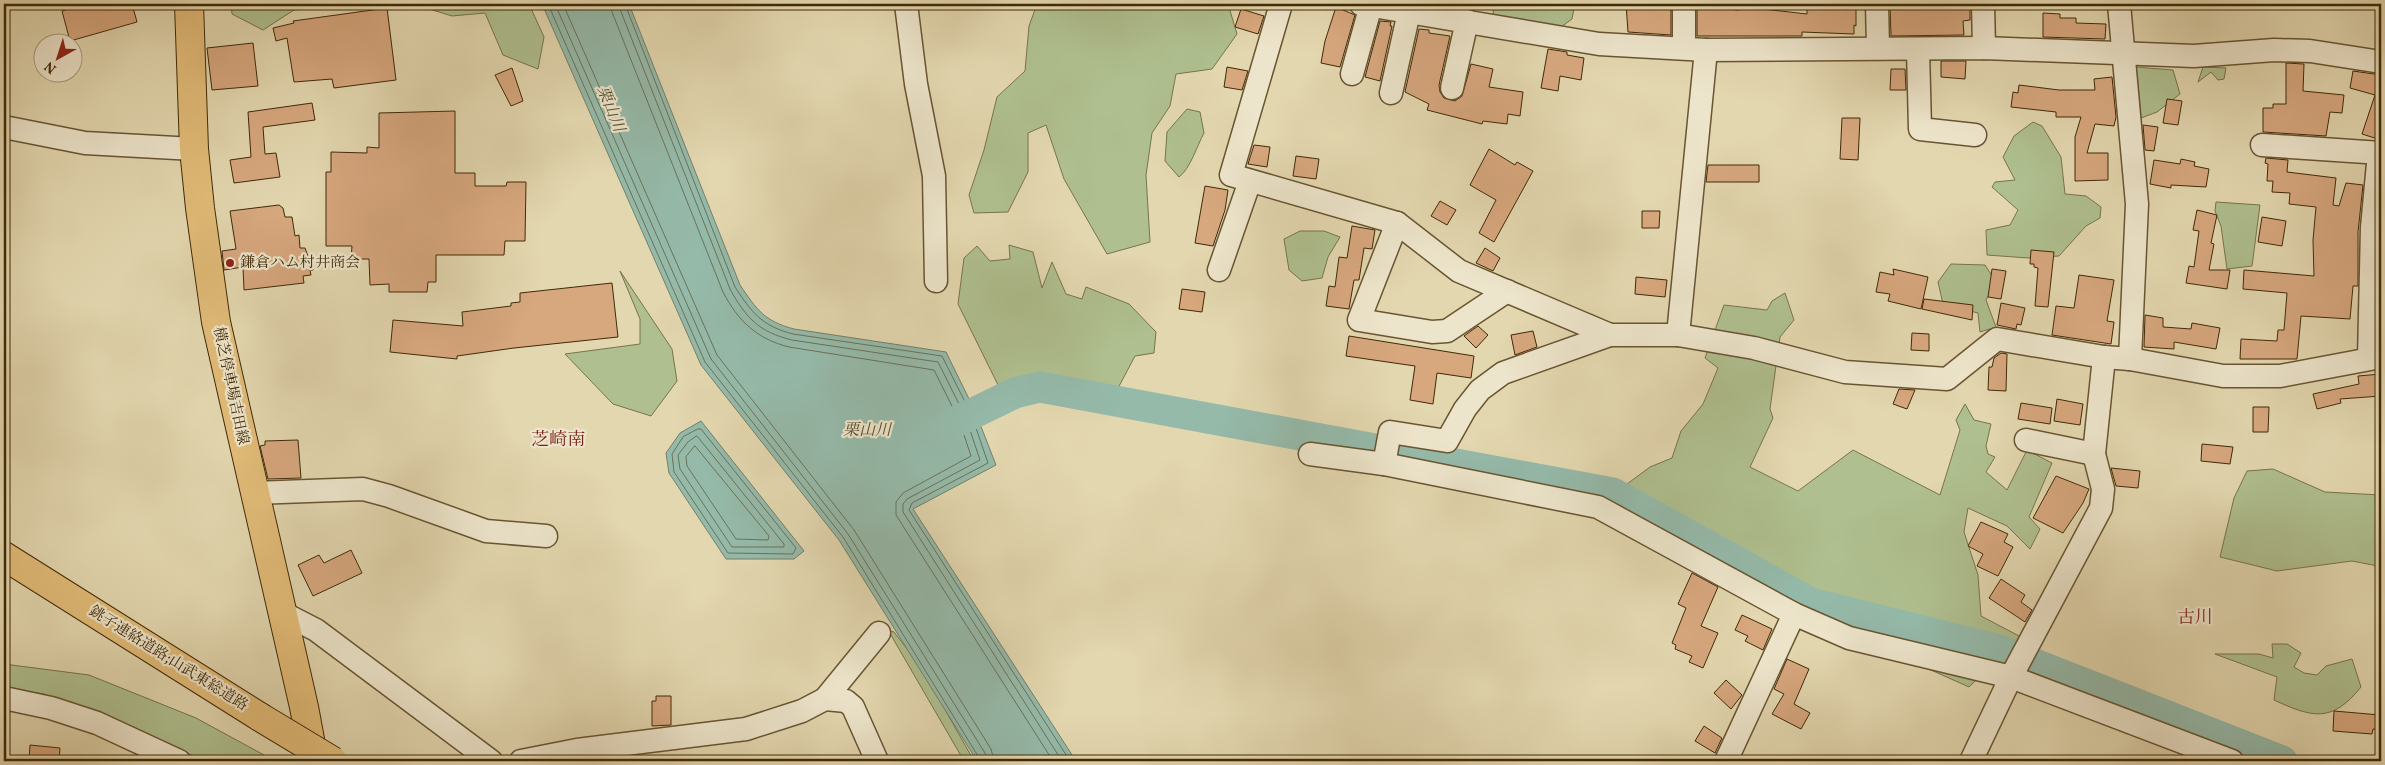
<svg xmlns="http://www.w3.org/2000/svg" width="2385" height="765" font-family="Vollkorn,'Noto Serif JP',serif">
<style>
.green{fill:#afbf8f;stroke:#78744b}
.water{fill:#95baaa;stroke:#738069}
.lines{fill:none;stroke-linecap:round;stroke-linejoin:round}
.shore{stroke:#6a7258;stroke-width:1}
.river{stroke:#95baaa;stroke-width:31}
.building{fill:#d7a77e;stroke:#402a07}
.minor-casing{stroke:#695531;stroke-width:25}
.major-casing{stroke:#402a07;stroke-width:30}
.highway-casing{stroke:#402a07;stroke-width:30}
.minor{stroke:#ede5cb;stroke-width:22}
.major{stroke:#e2bc78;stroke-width:28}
.highway{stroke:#e2bc78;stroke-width:28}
.highway-bridge-casing{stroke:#402a07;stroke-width:30;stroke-linecap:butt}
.highway-bridge{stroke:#e2bc78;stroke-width:28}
.poi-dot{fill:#8f2418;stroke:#ede5cb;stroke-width:2}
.labels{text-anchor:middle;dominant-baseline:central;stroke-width:4.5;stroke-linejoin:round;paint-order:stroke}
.poi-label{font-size:15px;fill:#402a07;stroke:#ede5cb;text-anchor:start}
.street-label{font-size:15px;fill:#402a07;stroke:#ede5cb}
.water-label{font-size:16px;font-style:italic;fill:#554e30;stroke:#ede5cb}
.quarter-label{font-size:18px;fill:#7a1f14;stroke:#ede5cb}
</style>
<rect width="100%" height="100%" fill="#e3d7af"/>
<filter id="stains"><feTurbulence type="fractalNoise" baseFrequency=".004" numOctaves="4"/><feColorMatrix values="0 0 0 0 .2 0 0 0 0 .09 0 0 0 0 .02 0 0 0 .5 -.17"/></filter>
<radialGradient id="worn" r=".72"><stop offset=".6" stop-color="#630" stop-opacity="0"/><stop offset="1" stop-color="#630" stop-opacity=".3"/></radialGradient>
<g class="green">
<polygon points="231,4 380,4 294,10 263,30 232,14"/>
<polygon points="413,4 529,4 544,37 538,69 503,55 485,13 452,16"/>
<polygon points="1037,4 1228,4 1237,34 1212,69 1176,74 1170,106 1152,133 1146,175 1150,242 1107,254 1064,179 1046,125 1028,133 1028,172 1008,212 974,213 969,195 984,150 997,97 1025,71 1029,26"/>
<polygon points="1493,4 1575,4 1572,19 1557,30 1494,36"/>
<polygon points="2136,67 2173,70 2180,94 2157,112 2141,118"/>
<polygon points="2203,67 2226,68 2224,79 2218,80 2211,72 2198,82"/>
<path d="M1187 109 1200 112 1204 133C1197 146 1190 169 1179 177L1165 161 1167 132Z"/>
<polygon points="2033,122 2042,126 2061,157 2065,194 2086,196 2101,207 2100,218 2086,226 2059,256 2028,258 1987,255 1986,230 2010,225 2018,210 1992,187 1995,182 2015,180 2003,157 2014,136"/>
<polygon points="2216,202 2260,205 2252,266 2227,269 2221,226 2215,211"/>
<polygon points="1300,231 1324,231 1340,237 1328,257 1322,278 1302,281 1289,270 1284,239"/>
<polygon points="1009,245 1033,252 1042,288 1052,262 1066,294 1082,299 1086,287 1129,304 1156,332 1154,353 1135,356 1117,390 1047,381 1000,389 958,304 964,258 977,246 990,261 1010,259"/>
<polygon points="1951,264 1985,265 1996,282 1986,300 1996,327 1980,332 1978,313 1943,304 1938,282"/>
<polygon points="620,271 672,349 677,381 651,416 613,404 565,354 640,344 640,319"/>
<polygon points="1785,293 1794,320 1780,337 1770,409 1773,418 1750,467 1798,491 1853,450 1940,495 1960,430 1956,420 1965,404 1974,420 1991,424 1986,446 1988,454 1995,457 1986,472 2007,490 2027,450 2052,463 2029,517 2040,529 2030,549 2007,526 1968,508 1964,532 1978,575 1981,616 2021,637 1969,687 1801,612 1675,525 1627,484 1650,467 1672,458 1681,431 1703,404 1718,368 1705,358 1724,305 1767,310 1772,301"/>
<polygon points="2273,469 2325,492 2381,495 2381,603 2378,566 2352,561 2277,571 2220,557 2234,498 2247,471"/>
<polygon points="888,630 894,632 921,667 974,761 964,761"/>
<path d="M2272 644H2287L2301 653 2294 667 2304 673 2317 675 2326 666 2352 659 2361 687C2332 723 2313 718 2274 700L2277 677 2215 654H2259L2273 658Z"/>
<polygon points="4,664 89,675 196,718 275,761 206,761 44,694 4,688"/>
</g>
<g class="water">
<path d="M542 4H629L740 285C757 310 764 321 794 329L946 352 971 403 984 400 990 415 980 424 996 465 913 509 1076 761H977L839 540 701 365Z"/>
<polygon points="701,421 804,551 794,559 726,559 669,473 666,453 680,433"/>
</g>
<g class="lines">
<g class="shore">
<polyline points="548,4 705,362 843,537 981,761"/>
<polyline points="555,4 711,359 848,534 985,753 987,761"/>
<polyline points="563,4 717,355 854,530 991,749 994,761"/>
<path d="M611 4 612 12 723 292C738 321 757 339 789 347L934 370 955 412 961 419 962 429 971 456 903 493 896 502V515L1053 761"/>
<path d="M618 4 730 289C746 318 759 332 792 340L938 362 961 408 970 415 969 427 980 460 907 499 903 504V512L1062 761"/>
<path d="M625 4 735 287C752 313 762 326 793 334L942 356 967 406 982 408 983 414 975 425 988 463 912 503 909 510 1070 761"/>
<polygon points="698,429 701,429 796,548 793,554 728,553 674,472 672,454 683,437"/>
<polygon points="697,436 784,544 784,547 732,547 680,469 678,455 688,442"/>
<polygon points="695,446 769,536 768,540 736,539 687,466 686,457"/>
</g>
<polyline class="river" points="949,425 1015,393 1040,387 1613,493 1811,603 1999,650 2282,761"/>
</g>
<g class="building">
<polygon points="85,4 132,4 137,22 70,41 62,11"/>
<polygon points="1626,4 1671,4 1671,35 1628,32"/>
<polygon points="1750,4 1764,4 1763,9 1807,14 1807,6 1856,4 1856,26 1854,25 1854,34 1802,32 1802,36 1697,36 1697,6 1738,10 1749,6"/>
<polygon points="1890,4 1928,4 1928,7 1970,4 1970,20 1963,21 1964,35 1891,36"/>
<polygon points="1336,7 1355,15 1340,67 1321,63 1325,41"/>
<polygon points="387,8 396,80 334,88 332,79 294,82 287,38 276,41 273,28 294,23 293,21"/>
<polygon points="1241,9 1264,16 1258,34 1235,27"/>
<polygon points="2043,13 2060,14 2060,18 2076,18 2076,23 2106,24 2105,39 2043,37"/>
<polygon points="1380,21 1391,22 1390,26 1392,26 1380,81 1365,77"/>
<polygon points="1419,29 1429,30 1429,33 1450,36 1439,85 1440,92 1444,98 1455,101 1462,96 1471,64 1493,69 1489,87 1523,92 1520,116 1508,114 1507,124 1483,121 1482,124 1427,110 1429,104 1405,92"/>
<polygon points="253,43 258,86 212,90 207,48"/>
<polygon points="1548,49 1567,52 1567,55 1584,58 1581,80 1560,76 1558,91 1541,88"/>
<polygon points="1941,61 1966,61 1965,79 1941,77"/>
<polygon points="2286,63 2304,64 2303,91 2344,95 2342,113 2330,112 2326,136 2263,132 2263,108 2273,108 2273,104 2286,104"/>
<polygon points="1227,67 1248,71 1242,90 1224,87"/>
<polygon points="512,68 523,101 511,106 495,75"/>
<polygon points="1891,69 1905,69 1906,90 1890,90"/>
<polygon points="2353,71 2381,75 2381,140 2362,134 2375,95 2350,88"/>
<polygon points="2112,77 2116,117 2114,126 2095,124 2087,153 2108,153 2108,180 2075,181 2075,137 2081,117 2056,117 2056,112 2011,107 2013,92 2018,93 2019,85 2059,90 2095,90 2094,79"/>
<polygon points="2167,99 2182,101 2178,125 2163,123"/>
<polygon points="312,103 315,120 263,127 265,154 276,153 280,177 234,183 230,160 251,157 248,112"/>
<polygon points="455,111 455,173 475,173 475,186 506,186 507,182 526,182 525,241 505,241 504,255 436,255 436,282 428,282 427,292 389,292 389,284 370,285 369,259 351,259 352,246 326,246 326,172 331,172 331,152 367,153 367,147 379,148 379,113"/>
<polygon points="1842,118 1860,118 1858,160 1840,159"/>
<polygon points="2143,125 2158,127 2154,151 2145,150"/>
<polygon points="1254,145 1270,147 1267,167 1248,164"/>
<polygon points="1489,149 1515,165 1517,162 1533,171 1494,242 1479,233 1496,200 1470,185"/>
<polygon points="1296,156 1319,159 1316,179 1293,176"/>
<polygon points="2266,158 2288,160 2287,172 2336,178 2333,205 2339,206 2346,183 2363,185 2358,232 2358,286 2353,286 2350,319 2301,316 2297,359 2240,359 2241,339 2277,341 2278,330 2284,330 2287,293 2243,289 2244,270 2314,276 2313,240 2316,207 2289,204 2290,193 2272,192 2273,181 2267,181 2268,164 2265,163"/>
<polygon points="2181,159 2195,162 2194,166 2209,169 2206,187 2171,185 2171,188 2150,184 2154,160 2180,164"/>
<polygon points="1708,165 1759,165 1759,182 1706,182"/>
<polygon points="1205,186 1228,190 1225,210 1213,246 1195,243"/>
<polygon points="1440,201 1456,210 1447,225 1431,216"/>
<polygon points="279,205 283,208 285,217 292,217 295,236 299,235 300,248 305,248 313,270 310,270 311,275 303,276 304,283 244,290 243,267 224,270 222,251 236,249 230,211"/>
<polygon points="2197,210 2217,215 2211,243 2214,244 2209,270 2230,270 2227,289 2186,283 2189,266 2194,267 2199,231 2193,230"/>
<polygon points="1642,211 1660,211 1659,228 1642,228"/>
<polygon points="2262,217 2286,221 2282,246 2258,242"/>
<polygon points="1352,226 1375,230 1372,249 1364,248 1359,280 1354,280 1349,309 1326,306 1329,286 1335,287 1339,257 1347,258"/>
<polygon points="1485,248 1500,258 1493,271 1476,263"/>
<polygon points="2031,250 2054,252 2048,307 2035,306 2038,268 2034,267 2034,264 2030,264"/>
<polygon points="1893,269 1928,277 1921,309 1888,301 1890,294 1876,292 1880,272 1894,275"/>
<polygon points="1992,269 2006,271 2001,299 1988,297"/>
<polygon points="2079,275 2114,280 2107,321 2114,322 2111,344 2052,335 2056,306 2074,308"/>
<polygon points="1636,277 1667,280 1665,297 1635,294"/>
<polygon points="612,283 618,337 514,348 457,356 457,359 390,352 393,320 463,326 462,312 511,306 511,303 520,302 520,293"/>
<polygon points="1182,289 1205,292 1202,312 1179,309"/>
<polygon points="1924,299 1973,305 1972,320 1922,309"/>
<polygon points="2001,303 2025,308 2021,325 2017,324 2016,329 1997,325"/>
<polygon points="2145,315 2163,318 2163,327 2191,329 2192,323 2220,328 2216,349 2174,342 2174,349 2144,347"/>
<polygon points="1478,326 1488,335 1476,348 1464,336"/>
<polygon points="1533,331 1537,347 1515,355 1511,335"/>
<polygon points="1912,333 1929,334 1929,351 1911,350"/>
<polygon points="1349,336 1474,356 1471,378 1437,373 1433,404 1410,400 1415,366 1346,356"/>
<polygon points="2001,353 2007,354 2006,391 1988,390 1989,367 1992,367 1994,358"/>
<polygon points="2381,374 2381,396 2340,399 2341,403 2317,409 2313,394 2359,384 2358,376"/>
<polygon points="1899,389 1915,390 1907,409 1893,404"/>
<polygon points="2057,399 2083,404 2080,425 2054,421"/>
<polygon points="2021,403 2052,408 2050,424 2018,419"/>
<polygon points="2253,407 2269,407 2268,432 2253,432"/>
<polygon points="298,440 301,478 268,479 260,446 265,445 265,441"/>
<polygon points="2202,444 2233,447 2230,464 2201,461"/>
<polygon points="2111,468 2140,471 2138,488 2116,486"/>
<polygon points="2056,476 2089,489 2083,503 2063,533 2033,518"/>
<polygon points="1981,522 2008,534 2004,542 2013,547 1998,576 1977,566 1983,554 1968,546"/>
<polygon points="351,550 362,573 313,596 298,565 319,555 324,563"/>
<polygon points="1692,573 1718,587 1701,626 1718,633 1703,668 1689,662 1692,656 1675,649 1676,645 1672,643 1686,608 1678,604"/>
<polygon points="2001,579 2025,595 2021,602 2032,610 2025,622 1989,598"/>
<polygon points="1742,615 1772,629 1763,650 1745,641 1748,636 1735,630"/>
<polygon points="1787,659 1809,669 1794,704 1810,713 1801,729 1772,714 1784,694 1774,689"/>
<polygon points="1726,680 1742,695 1731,709 1714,693"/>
<polygon points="656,696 671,696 671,725 652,726 652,701 656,701"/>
<polygon points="2334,711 2380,715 2379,729 2373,729 2372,734 2333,731"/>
<polygon points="1704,726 1722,738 1715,753 1695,741"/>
<polygon points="30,745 60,748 59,761 29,761"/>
</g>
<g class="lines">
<g class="minor-casing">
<g id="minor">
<polyline points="906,4 916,84 934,176 936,281"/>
<polyline points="1281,4 1231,175 1397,223 1459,271 1610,335"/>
<polyline points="1361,4 1599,44 1706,50 1984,48 2194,56 2274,50 2310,51 2381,62"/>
<polyline points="1877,4 1878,48"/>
<polyline points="1983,4 1984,48"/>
<polyline points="2119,4 2137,204 2130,359"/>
<polyline points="1684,48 1684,4"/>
<polyline points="1918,50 1920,129 1975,135"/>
<polyline points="1352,74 1371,5"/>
<polyline points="1452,88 1467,21"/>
<polyline points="1391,93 1409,12"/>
<polyline points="4,127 85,143 194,149"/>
<polyline points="2262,145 2381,153"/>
<polyline points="1397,223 1359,320 1432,332 1447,331 1507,291"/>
<polyline points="1219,270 1250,181"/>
<polyline points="1678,335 1706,50"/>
<polyline points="2369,358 2372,227 2379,153"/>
<polyline points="2026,440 2094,454"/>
<polyline points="1310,454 1384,464 1598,507 1794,614 1849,638 2011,677 2232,761"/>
<polyline points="1384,464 1390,432 1447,441 1465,409 1480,390 1503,373 1610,335 1678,335 1754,348 1845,372 1947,379 1997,339 2104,357 2130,359 2223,376 2280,376 2381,357"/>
<polyline points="254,493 363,489 389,496 486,531 546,536"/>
<polyline points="281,612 316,630 491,761"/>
<polyline points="4,698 51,708 97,723 179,761"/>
<polyline points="825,699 846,701 853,707 877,761"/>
<polyline points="521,761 577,750 746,729 802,711 825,699 879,633"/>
<polyline points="1726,761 1794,614"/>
<polyline points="1971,761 2011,677 2101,508 2103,489 2094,454 2104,357"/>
</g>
</g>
<g class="major-casing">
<polyline id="major" points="189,4 194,149 200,208 216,322 304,707 314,761"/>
</g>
<g class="highway-casing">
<polyline id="highway" points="4,556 260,717"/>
</g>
<use href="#minor" class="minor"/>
<use href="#major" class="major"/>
<use href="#highway" class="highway"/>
<g class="highway-bridge-casing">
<polyline id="highway-bridge" points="260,717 333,761"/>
</g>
<use href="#highway-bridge" class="highway-bridge"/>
</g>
<circle class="poi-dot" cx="230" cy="263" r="5"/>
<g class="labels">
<g class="poi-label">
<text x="240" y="263">鎌倉ハム村井商会</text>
</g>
<g class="street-label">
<text transform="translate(230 386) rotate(78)">横芝停車場吉田線</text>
<text transform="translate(168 659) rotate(32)">銚子連絡道路;山武東総道路</text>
</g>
<g class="water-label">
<text transform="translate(610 109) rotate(68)">栗山川</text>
<text x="867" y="431">栗山川</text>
</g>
<g class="quarter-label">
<text x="558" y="440">芝崎南</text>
<text x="2195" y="618">古川</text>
</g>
</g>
<rect width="2385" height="765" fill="none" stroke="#e3d7af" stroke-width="20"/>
<rect x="5" y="5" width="2375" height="755" fill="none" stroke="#402a07" stroke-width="2.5"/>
<rect x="10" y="10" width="2365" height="745" fill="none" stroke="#402a07"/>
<g transform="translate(58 58) rotate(219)"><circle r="24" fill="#ede5cb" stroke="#a89a7d"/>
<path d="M0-4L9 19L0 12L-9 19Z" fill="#8f2418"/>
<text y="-8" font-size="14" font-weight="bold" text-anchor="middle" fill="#402a07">N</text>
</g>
<rect width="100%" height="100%" filter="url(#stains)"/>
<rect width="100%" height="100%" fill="url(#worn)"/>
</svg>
